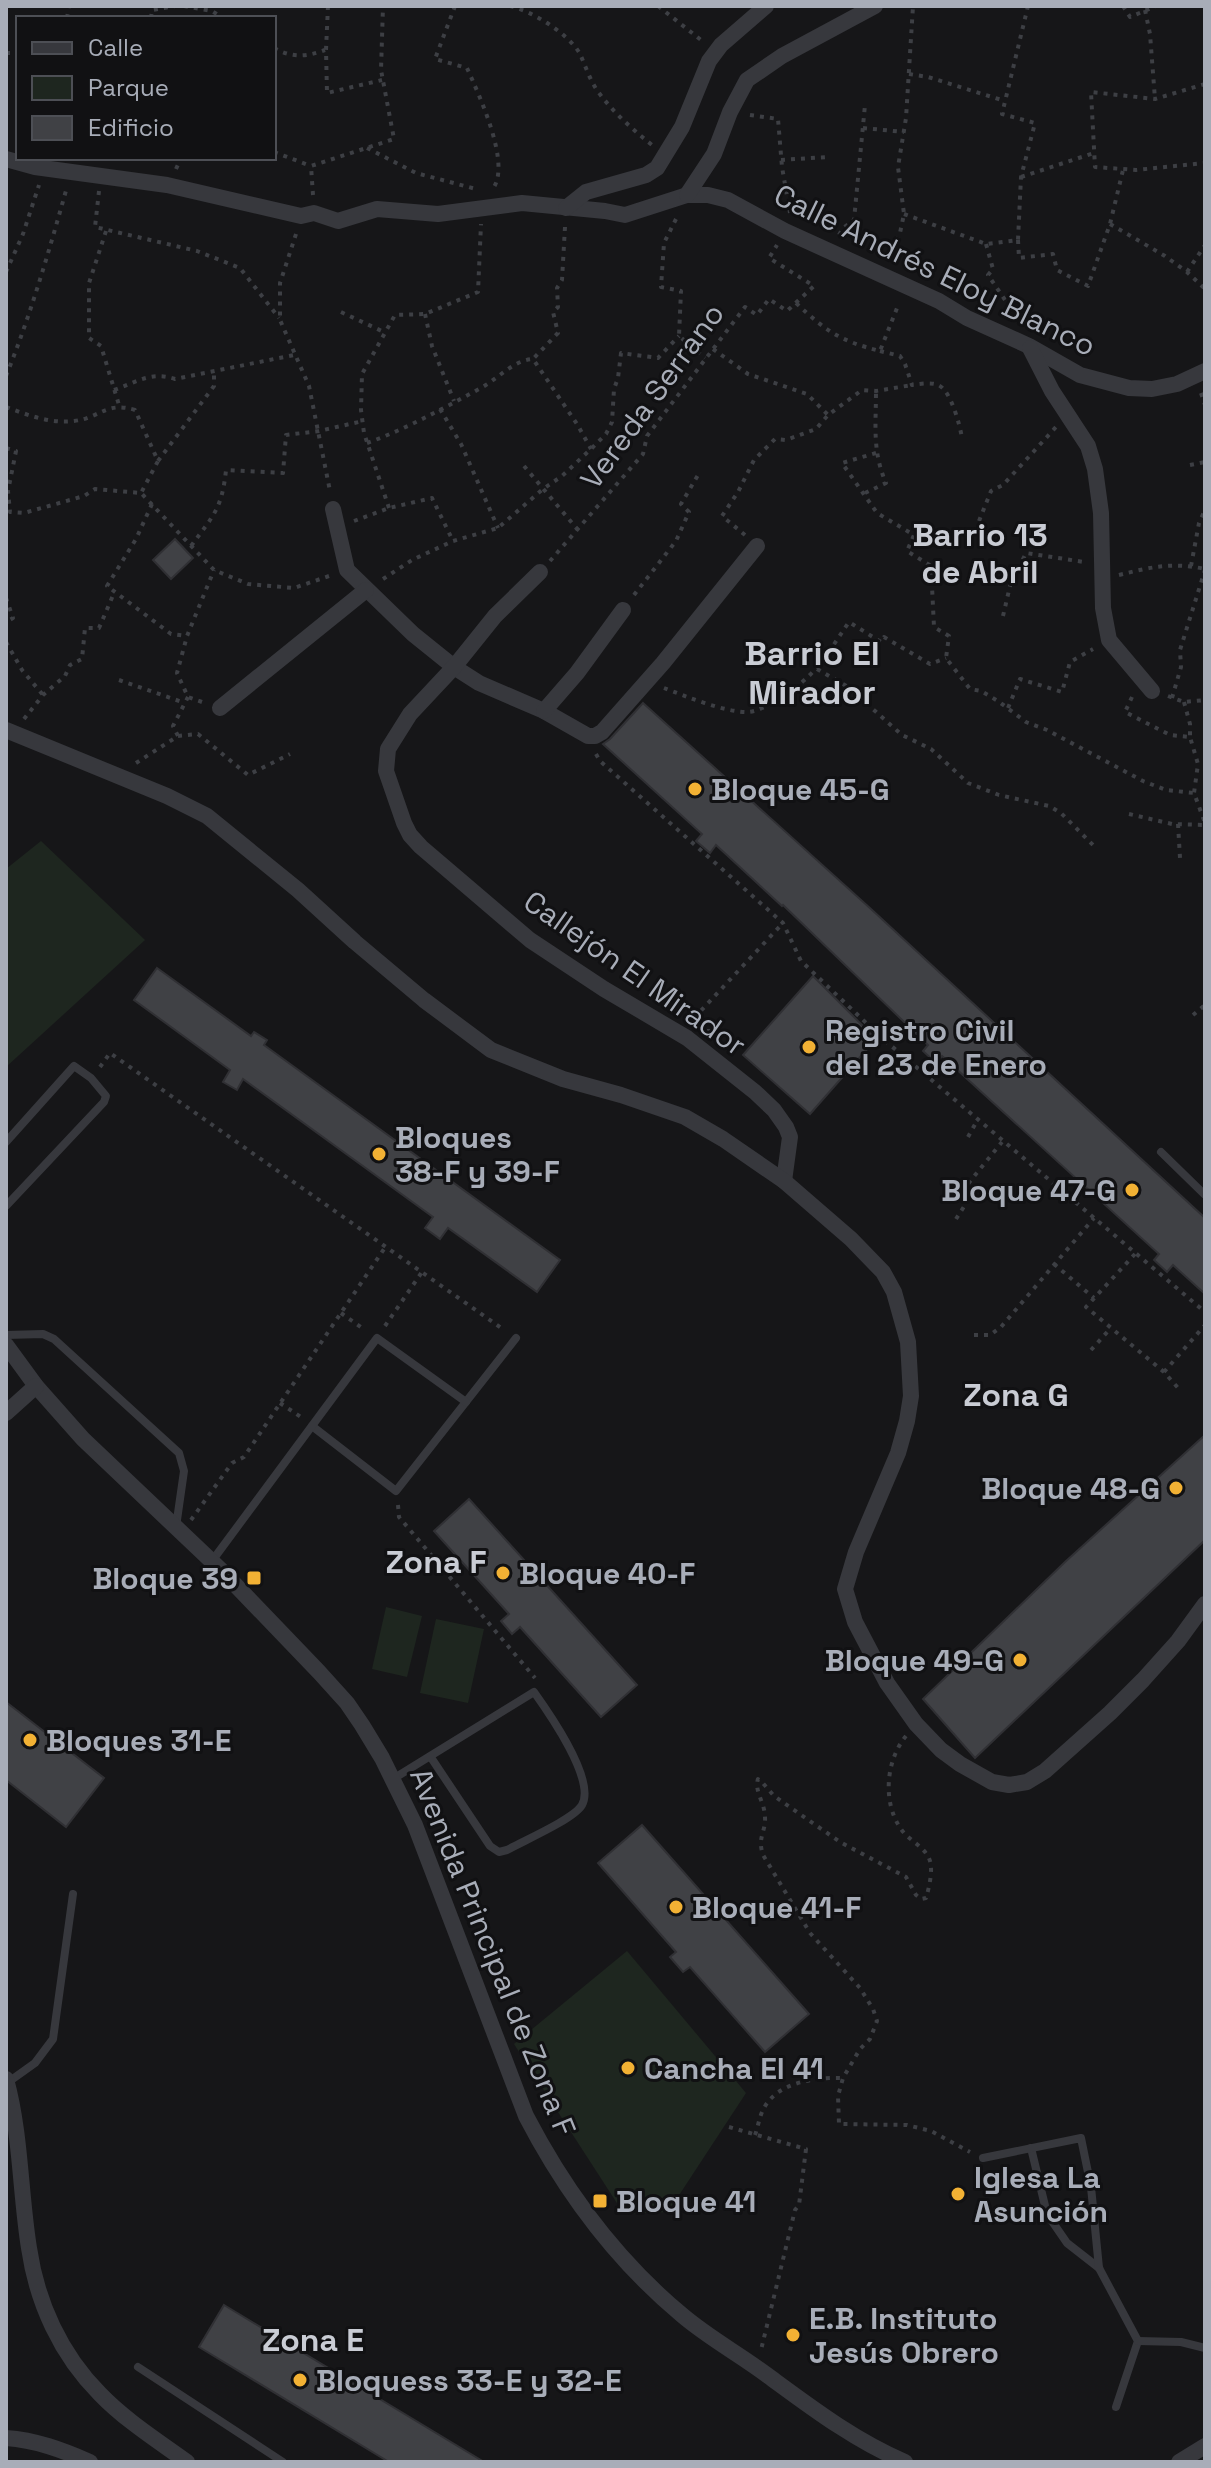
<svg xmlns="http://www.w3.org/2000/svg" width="1211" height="2468" font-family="'Space Grotesk',sans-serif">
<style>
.green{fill:#1e261f}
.building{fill:#404145;stroke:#303034;stroke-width:2}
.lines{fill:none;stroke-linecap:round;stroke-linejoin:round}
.path{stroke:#3d3f44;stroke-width:4;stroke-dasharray:4 6;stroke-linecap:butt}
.service{stroke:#37383d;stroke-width:8}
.minor{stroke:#37383d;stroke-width:16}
.poi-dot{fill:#f2b134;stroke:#111113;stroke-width:3}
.labels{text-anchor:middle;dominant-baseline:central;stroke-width:6;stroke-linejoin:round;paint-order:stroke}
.street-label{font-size:30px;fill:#a8adb8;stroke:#111113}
.poi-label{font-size:30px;font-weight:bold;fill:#a8adb8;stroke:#111113;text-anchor:start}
.neighbourhood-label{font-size:32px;font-weight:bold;fill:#c9ccd4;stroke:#111113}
.quarter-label{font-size:34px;font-weight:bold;fill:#c9ccd4;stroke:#111113}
</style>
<rect width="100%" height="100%" fill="#161618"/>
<g class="green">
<polygon points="41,841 145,940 6,1067 6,869"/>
<polygon points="386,1607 422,1616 407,1677 372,1669"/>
<polygon points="436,1619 484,1629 468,1703 420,1693"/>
<polygon points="627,1951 746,2093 668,2212 624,2214 514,2044"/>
</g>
<g class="building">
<polygon points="175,539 193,558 171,579 153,560"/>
<polygon points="643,703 871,909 1205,1218 1205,1294 1173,1265 1167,1272 1154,1260 1159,1254 942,1056 936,1063 923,1051 928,1045 783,905 782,906 716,845 710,853 696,841 702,834 603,744 610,739"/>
<polygon points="157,968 251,1036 254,1032 267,1040 264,1045 560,1260 537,1292 448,1228 440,1239 425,1228 433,1217 243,1079 237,1090 223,1082 230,1070 134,1000"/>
<polygon points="813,976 876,1039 810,1114 743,1055"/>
<polygon points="1205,1435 1205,1540 975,1758 923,1699 1065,1562"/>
<polygon points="469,1499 637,1685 601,1717 520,1627 512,1634 501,1621 509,1614 434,1531"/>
<polygon points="6,1702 104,1778 66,1827 6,1780"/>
<polygon points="642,1825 809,2014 765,2052 690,1967 683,1972 670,1957 676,1952 598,1863"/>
<polygon points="224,2305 484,2462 389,2462 199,2347"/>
</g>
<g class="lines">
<g class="path">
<polyline points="184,6 212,11 223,18"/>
<polyline points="328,6 326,50 327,93 382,80"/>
<path d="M455 6 435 59 467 68C479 95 510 161 494 187"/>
<path d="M510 6C532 11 569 34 580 54 586 67 590 81 599 93 614 113 632 129 652 145"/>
<polyline points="658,6 701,40"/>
<polyline points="1123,6 1130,17 1156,6"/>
<polyline points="1145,10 1150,34 1155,99"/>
<polyline points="67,18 69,6"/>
<polyline points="151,18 152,10 175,6"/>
<path d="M274 48C292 58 306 57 325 50"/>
<polyline points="6,53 18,53"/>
<polyline points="909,74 928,77 1005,101"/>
<polyline points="1205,84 1155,99 1091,92 1095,167 1136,170 1205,163"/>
<polyline points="750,115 778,119 782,167 790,213"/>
<polyline points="863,128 904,132"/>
<polyline points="367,148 416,173 476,189"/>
<polyline points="274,152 311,166"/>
<polyline points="781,160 827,157"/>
<polyline points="176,169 181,158"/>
<polyline points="1021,177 1094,153"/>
<polyline points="99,191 95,227 197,251 240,268 279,318"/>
<polyline points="313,195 311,166 394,139 381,70 383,6"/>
<polyline points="904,214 986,244 1018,240 1021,177 1035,123 1002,114 1028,6"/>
<polyline points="676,219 664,243 661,287 681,291 679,336 705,358"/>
<polyline points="1110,224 1165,256 1187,272 1205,289"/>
<polyline points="565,227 562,280 557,288 558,307 553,312 558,333 533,359 577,424 591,449"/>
<polyline points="106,231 89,283 89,338 101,346 119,405"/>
<polyline points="296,234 280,283 280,320 309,386 330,491"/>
<polyline points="839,235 843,228 854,220 865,105"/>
<polyline points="1018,240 1019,258 1053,254 1057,270 1088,286 1110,224 1123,170"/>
<polyline points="986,244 993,269 988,275 1005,300 1011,318"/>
<polyline points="888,259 900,233 904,214 898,167 906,118 913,6"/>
<polyline points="6,272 23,234 39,185"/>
<polyline points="1187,272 1205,245"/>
<path d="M796 303C826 331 840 341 880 351L899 303"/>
<polyline points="341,312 386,333"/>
<polyline points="425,314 432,346 454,401"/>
<polyline points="713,349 748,374 807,394 828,415"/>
<path d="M880 351 900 356 905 364 912 385C920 384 931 382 938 385 951 390 960 426 962 438"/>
<path d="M6 376C31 314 49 251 67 187"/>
<path d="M114 390C136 382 152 371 175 379L294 355"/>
<polyline points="1201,393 1205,405"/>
<path d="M6 407C28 415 50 424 74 421 100 418 106 401 135 410L158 461 141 493"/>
<polyline points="440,409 461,444 498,528"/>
<path d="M367 443C406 429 442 409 479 389 497 380 513 360 533 359"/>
<polyline points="6,448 16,451 8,491 10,512 24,513 84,496 95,489 141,493 214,570 248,584 294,588 329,576"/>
<polyline points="876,453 842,463 877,513 914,535 907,551 931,566 934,627 949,636 946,658 970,689 981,691 998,701 1026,722 1047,730 1143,781 1166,790 1194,793"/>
<polyline points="158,461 214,386 214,372"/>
<polyline points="1190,465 1205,462"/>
<polyline points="524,466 578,530"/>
<path d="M865 493 886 483C872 451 876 425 876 391"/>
<polyline points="152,504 136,539 107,586 171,634 187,636"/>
<polyline points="389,508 364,433 361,410 362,374 395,315 425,314 478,292 481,224"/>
<polyline points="354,521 389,508 432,498 453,541"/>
<polyline points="979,521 991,491 1003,485 1056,427"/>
<polyline points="745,535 722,516 738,492 754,460 775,439 786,440 816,429 828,415 862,390 876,391 912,385"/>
<path d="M191 546C213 516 222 509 226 470L283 473 286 435 319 431 363 421"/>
<polyline points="550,561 643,454 647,436 745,307 757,315 769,299 787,311 814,286 769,258 777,245"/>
<polyline points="1191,566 1199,523 1205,510"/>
<path d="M1119 575C1151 567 1172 562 1205 569"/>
<polyline points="383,579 412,560 453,541 498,528 543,489 562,476 591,449 606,434 612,422 614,389 618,378 621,353 658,358 679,336"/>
<polyline points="634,595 676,541 689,512 681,504 698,475"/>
<polyline points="6,598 13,618 6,622"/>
<polyline points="1003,616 1010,586 1026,553 1084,562"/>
<polyline points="6,642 22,670 43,695"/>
<polyline points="817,669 848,687 902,735 931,749 968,783 999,795 1049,806 1061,813 1096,848"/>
<polyline points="119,680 185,703"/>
<path d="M664 688C685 696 726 713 749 712 759 711 768 705 777 699 815 678 825 657 849 622L881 642 884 637 930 664 946 658"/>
<polyline points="1168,696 1184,702 1205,700"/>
<polyline points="1132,697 1125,712 1170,735 1190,737 1198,764 1194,793 1205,823"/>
<polyline points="1172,698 1181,667 1180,650 1205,570"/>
<polyline points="202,702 188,697 177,673 187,636 214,570"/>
<polyline points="1184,702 1190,724 1190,737"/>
<polyline points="1008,708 1020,679 1062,692 1070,662 1093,649"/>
<polyline points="24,719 43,695 65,676 70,665 82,659 85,628 99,628 114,593"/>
<polyline points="178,736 198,734 248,775 290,754"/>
<polyline points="596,754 600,761 783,923 801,961 882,1038 1205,1312"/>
<polyline points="136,763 178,736 173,726 188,697"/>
<polyline points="1129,814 1172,824 1205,825"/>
<polyline points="1178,824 1180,858"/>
<polyline points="1193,1015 1205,1005"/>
<polyline points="709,1033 709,1029 696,1016 783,923"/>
<polyline points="100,1067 110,1053 504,1330"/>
<polyline points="968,1137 978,1119"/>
<polyline points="956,1219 965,1205 963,1190 1002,1142"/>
<polyline points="1135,1254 1086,1307 1164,1372 1179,1389"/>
<polyline points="1054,1264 1094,1298"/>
<polyline points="341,1313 365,1330"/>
<polyline points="385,1326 422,1272"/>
<polyline points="974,1335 990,1335 1001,1327 1094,1218"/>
<polyline points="1091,1350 1110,1329"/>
<polyline points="1164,1372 1205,1325"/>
<polyline points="280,1403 301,1417"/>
<polyline points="398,1505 399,1517 535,1678"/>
<polyline points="191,1520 232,1463 244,1457 386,1246"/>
<path d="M906 1736C886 1760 882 1802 901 1829 909 1841 926 1847 930 1861 933 1871 929 1888 926 1898L921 1899 916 1895 906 1877 840 1842 774 1796 762 1782 758 1779C754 1791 765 1803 765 1817 766 1832 757 1837 763 1855L810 1933 860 1988 873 2009 877 2021 870 2039 860 2049 843 2078 838 2096 839 2124 907 2125 931 2131 970 2152"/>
<polyline points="729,2127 806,2149 799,2205 795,2210 761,2350"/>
<path d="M755 2135C758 2127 759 2118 763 2110 776 2082 816 2077 843 2078"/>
</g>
<g class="service">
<polyline points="6,1142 74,1066 91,1078 106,1096 104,1102 6,1206"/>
<polyline points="1161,1152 1205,1195"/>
<polyline points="6,1335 43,1334 54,1339 179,1453 184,1471 176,1527"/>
<polyline points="312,1426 396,1491 516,1338"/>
<polyline points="212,1561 377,1338 466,1402"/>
<path d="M393 1779 534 1692C549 1713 596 1780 582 1805 574 1819 523 1841 507 1850L499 1852 490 1846 430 1756"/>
<polyline points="7,2083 35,2063 53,2039 73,1894"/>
<polyline points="1031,2148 1047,2214 1067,2243 1099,2268"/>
<polyline points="983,2158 1081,2138 1091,2187 1099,2268 1138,2341 1116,2407"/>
<polyline points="1138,2341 1181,2342 1205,2348"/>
<polyline points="138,2367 283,2462"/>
</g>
<g class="minor">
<polyline points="6,159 35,167 167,185 301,216 314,213 338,221 377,209 438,214 522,203 605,211 625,215 687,195 708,195 728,200 785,231 939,301 967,318 1029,346 1080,375 1129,388 1152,389 1177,384 1205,371"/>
<polyline points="687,195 714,154 730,112 747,80 782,56 875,6"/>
<polyline points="566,208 586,192 646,175 657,168 682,127 709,61 721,45 766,6"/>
<polyline points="1030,348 1052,391 1088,446 1095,469 1101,513 1103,608 1109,640 1152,691"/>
<polyline points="333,509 347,570 413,634 454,667 479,683 544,711 588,736 595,736 602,732 663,663 757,546"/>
<polyline points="540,572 495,616 454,667 410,714 388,749 386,771 404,823 410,835 421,847 530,940 604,989 687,1038 755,1092 774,1110 786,1127 790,1137 784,1181"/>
<polyline points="220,708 366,590"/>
<polyline points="544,711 577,673 623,610"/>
<polyline points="6,730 167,796 207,816 298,890 355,942 424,1000 491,1050 563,1079 621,1095 685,1117 723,1139 784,1181 851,1239 883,1272 894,1292 908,1342 911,1396 907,1421 898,1453 856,1552 845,1589 855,1622 887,1683 916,1724 941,1750 960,1764 992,1782 1009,1785 1027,1782 1045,1771 1110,1713 1143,1680 1178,1641 1205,1604"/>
<path d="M6 1345 36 1386 83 1439 222 1571 319 1672 347 1703 362 1725 382 1758 415 1825 526 2116C565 2191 617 2261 682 2315 709 2338 739 2354 767 2375 812 2408 854 2440 905 2462"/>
<polyline points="6,1413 36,1386"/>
<path d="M6 2079C21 2134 20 2192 29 2248 37 2303 61 2355 100 2394 125 2420 158 2441 187 2462"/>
<path d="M6 2438C36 2440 62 2450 90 2462"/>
<polyline points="1179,2462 1205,2446"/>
</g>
</g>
<g class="poi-dot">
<circle cx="695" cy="789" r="8"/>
<circle cx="809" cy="1047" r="8"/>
<circle cx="379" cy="1154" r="8"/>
<circle cx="1132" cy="1190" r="8"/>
<circle cx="1176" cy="1488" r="8"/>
<circle cx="503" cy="1573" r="8"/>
<rect x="246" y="1570" width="16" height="16" rx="4"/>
<circle cx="1020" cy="1660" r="8"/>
<circle cx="30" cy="1740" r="8"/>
<circle cx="676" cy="1907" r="8"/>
<circle cx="628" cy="2068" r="8"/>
<circle cx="958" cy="2194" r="8"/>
<rect x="592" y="2193" width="16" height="16" rx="4"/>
<circle cx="793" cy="2335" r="8"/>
<circle cx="300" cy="2380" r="8"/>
</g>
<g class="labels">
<g class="street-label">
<text transform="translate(935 270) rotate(26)">Calle Andrés Eloy Blanco</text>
<text transform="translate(652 396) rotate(-54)">Vereda Serrano</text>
<text transform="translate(635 973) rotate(35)">Callejón El Mirador</text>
<text transform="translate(493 1952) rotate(68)">Avenida Principal de Zona F</text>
</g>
<g class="poi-label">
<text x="711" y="789">Bloque 45-G</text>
<text x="825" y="1030">Registro Civil<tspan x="825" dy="34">del 23 de Enero</tspan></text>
<text x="395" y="1137">Bloques<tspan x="395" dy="34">38-F y 39-F</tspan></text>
<text x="1116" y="1190" text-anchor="end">Bloque 47-G</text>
<text x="1160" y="1488" text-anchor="end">Bloque 48-G</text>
<text x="519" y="1573">Bloque 40-F</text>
<text x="238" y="1578" text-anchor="end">Bloque 39</text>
<text x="1004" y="1660" text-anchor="end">Bloque 49-G</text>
<text x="46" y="1740">Bloques 31-E</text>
<text x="692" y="1907">Bloque 41-F</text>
<text x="644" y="2068">Cancha El 41</text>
<text x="974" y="2177">Iglesa La<tspan x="974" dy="34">Asunción</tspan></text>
<text x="616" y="2201">Bloque 41</text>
<text x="809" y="2318">E.B. Instituto<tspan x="809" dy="34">Jesús Obrero</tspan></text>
<text x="316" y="2380">Bloquess 33-E y 32-E</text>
</g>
<g class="neighbourhood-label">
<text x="980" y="535">Barrio 13<tspan x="980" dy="37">de Abril</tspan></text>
<text x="1016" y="1395">Zona G</text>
<text x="436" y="1562">Zona F</text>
<text x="313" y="2340">Zona E</text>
</g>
<g class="quarter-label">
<text x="812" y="653">Barrio El<tspan x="812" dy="39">Mirador</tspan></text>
</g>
</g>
<rect width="1211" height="2468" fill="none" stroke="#a8adb8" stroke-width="16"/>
<rect x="16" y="16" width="260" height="144" fill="#111113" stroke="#4d4f55" stroke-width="2"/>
<rect x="32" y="42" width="40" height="12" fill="#37383d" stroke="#4d4f55" stroke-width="2"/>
<text x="88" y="56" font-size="24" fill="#a8adb8">Calle</text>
<rect x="32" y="76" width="40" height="24" fill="#1e261f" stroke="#4d4f55" stroke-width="2"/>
<text x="88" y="96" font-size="24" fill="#a8adb8">Parque</text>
<rect x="32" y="116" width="40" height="24" fill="#404145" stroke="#4d4f55" stroke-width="2"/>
<text x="88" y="136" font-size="24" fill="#a8adb8">Edificio</text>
</svg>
